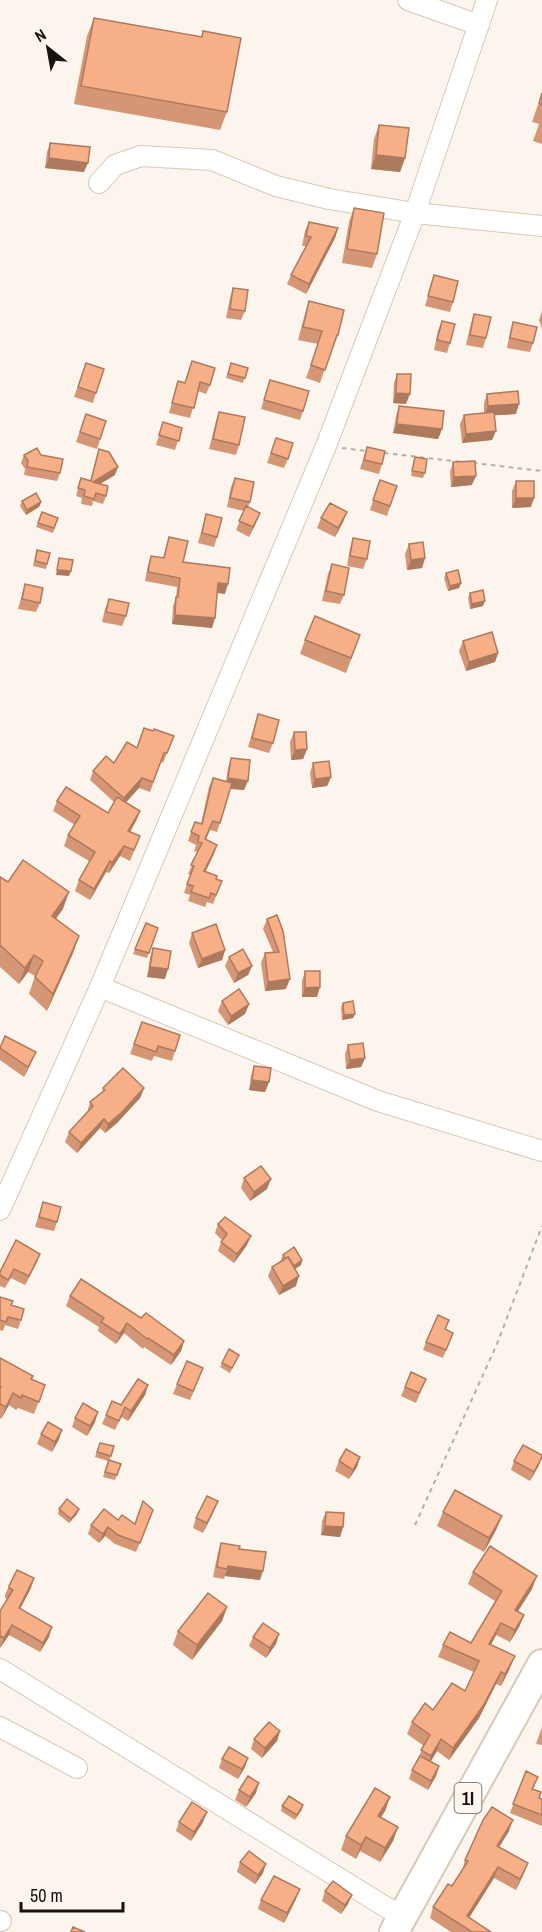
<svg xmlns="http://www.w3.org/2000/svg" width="542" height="1932" font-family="'Archivo Narrow',sans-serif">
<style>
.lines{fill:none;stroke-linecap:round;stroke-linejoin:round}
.minor-casing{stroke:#d9c8b5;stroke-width:22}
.highway-casing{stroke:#d9c8b5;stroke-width:32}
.path{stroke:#b5aea6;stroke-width:2;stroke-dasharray:4.5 4.5;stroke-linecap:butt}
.minor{stroke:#fff;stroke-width:20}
.highway{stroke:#fff;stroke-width:28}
.wall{fill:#d49674}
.shaded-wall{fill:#ad7a5e}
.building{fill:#f7af87;stroke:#ad7a5e;stroke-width:1.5}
.labels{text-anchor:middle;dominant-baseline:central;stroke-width:4.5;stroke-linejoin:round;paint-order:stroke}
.shield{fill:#fcf5ed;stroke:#5d5750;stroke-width:1.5}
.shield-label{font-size:18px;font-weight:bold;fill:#19130d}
</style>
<rect width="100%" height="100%" fill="#fcf5ed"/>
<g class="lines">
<g class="minor-casing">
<g id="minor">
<polyline points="408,0 479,25"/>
<polyline points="99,183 115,165 141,156 212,160 276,186 329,199 415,213 542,226"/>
<polyline points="100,987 378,1101 542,1151"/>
<polyline points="0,1210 100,987 326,446 415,213 487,0"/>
<polyline points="0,1669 402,1917"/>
<polyline points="0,1727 77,1768"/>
<polyline points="0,1921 1,1921"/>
</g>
</g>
<g class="highway-casing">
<polyline id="highway" points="394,1932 542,1664"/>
</g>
<g class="path">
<polyline points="342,448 366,451"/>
<polyline points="384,453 462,462"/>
<polyline points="473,463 542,471"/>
<polyline points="415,1525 497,1344 542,1226"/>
</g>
<use href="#minor" class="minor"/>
<use href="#highway" class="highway"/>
</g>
<g class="wall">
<polygon points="94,18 201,37 203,31 227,112 220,130 74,104 87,36"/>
<polygon points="542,93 542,144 533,141 539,124 532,122"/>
<polygon points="379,125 405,158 400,172 371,169 374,139"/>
<polygon points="50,143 84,172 45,168 47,152"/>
<polygon points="354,208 377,254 372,268 342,263 349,222"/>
<polygon points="309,222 338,228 335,238 306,294 287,284 291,275 306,246 302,246 305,231"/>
<polygon points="434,275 453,302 450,312 425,306"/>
<polygon points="233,288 245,311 241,320 226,318 230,298"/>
<polygon points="309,301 338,335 333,348 332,348 320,383 306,378 318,344 298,340 305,314"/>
<polygon points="542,311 542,329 539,320"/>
<polygon points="474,314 486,338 483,348 466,345 471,323"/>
<polygon points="442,321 450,343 447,353 434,350 438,331"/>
<polygon points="513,322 533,343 530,352 507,348 510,332"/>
<polygon points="192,361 210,385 206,394 198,391 190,418 169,413 178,381 185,382"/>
<polygon points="86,363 96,393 93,403 74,397"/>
<polygon points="231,363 248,368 243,383 226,378"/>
<polygon points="397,374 406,404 393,403 394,383"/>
<polygon points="270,380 303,411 300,420 261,409"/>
<polygon points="487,394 516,414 495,415 492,440 462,443 460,424 464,415 484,413 484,403"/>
<polygon points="399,406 442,429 438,439 393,433 396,416"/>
<polygon points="219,412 239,445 236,455 209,449 216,421"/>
<polygon points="86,414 106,421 97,449 76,442"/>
<polygon points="163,422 182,428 175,450 156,445"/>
<polygon points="276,438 288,459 284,468 267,463"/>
<polygon points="367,447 382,464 379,474 360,469"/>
<polygon points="99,449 115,475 100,484 106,496 103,504 93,501 92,506 81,504 82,498 76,496 81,478 90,481"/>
<polygon points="24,455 41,455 60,473 57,481 24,475 25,469 21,463"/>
<polygon points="415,457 425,473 423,478 411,476"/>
<polygon points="453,462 472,485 451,487 450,472"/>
<polygon points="235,478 250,502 248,507 256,523 249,537 236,530 244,511 227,507 231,487"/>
<polygon points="380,480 397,486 387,516 370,510"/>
<polygon points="516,481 531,507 512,508 512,491"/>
<polygon points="22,501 41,502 39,507 26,515 20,506"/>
<polygon points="347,512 343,522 335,537 317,528 321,518"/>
<polygon points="206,514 217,537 214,547 198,543"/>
<polygon points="58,518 53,533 36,527 38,523"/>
<polygon points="169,537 183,562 225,594 217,593 212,628 172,624 173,606 176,597 177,587 145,581 148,565 151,556 163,558"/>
<polygon points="353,538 367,559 363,569 347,566 350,548"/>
<polygon points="409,544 425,558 422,568 407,570 405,554"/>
<polygon points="37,550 47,564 46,569 33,566"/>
<polygon points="332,564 344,595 340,604 322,601 328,574"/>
<polygon points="446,573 461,583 459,588 448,591 444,578"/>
<polygon points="25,584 40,603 36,612 18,609"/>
<polygon points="470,593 483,606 470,609 468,598"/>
<polygon points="109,599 126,616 122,626 102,622 105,609"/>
<polygon points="305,640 355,649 346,673 300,654"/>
<polygon points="463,641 498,653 495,662 466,671 459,651"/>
<polygon points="258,714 273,743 269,753 248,747"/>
<polygon points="294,732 307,749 303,759 291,760 290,742"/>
<polygon points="174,736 163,763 161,762 150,792 139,788 126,802 140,811 136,821 130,832 140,836 130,861 120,856 109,873 106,872 90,900 75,891 79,880 89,861 64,846 68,835 75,825 53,811 57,801 108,813 114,802 90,780 93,771 114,763 137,748"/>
<polygon points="231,758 244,790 230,789 217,832 210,830 206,840 217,845 205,872 216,879 222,881 213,904 207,902 205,907 188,901 190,895 184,893 190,875 188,874 198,852 194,851 196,845 188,841 191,832 201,824 209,787 213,778 226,781 228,768"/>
<polygon points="313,763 331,777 327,786 312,788 310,773"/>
<polygon points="0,877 8,882 63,909 56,918 73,953 47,1011 29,994 35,976 28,972 19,984 0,967"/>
<polygon points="277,915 286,989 265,991 261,963 265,953 273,952 263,929 267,919"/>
<polygon points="146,923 158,928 147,958 133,954"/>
<polygon points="192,933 225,950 222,960 198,968 189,943"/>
<polygon points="153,948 165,979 147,977 150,958"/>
<polygon points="229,957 252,966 248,975 234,983 225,966"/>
<polygon points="305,971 317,997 302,997 302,981"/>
<polygon points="222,1001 249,1004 245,1014 228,1025 218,1011"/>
<polygon points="343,1003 355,1014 353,1018 342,1020 341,1007"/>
<polygon points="142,1022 175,1051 172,1061 154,1056 152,1061 130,1054"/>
<polygon points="348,1045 365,1058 361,1067 346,1069 345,1054"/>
<polygon points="0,1047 36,1052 32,1061 24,1077 0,1060"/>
<polygon points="254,1066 269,1082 265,1092 249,1090 251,1076"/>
<polygon points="103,1088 144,1088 140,1098 117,1123 105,1133 100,1128 77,1153 65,1142 69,1132 87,1113 90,1102 102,1093"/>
<polygon points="244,1178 267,1189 250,1201 241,1188"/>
<polygon points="43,1202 57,1222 54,1231 35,1227"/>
<polygon points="218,1224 247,1245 234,1263 218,1251 222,1240 215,1233"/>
<polygon points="40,1254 37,1262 25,1285 11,1278 5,1288 0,1286 0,1272"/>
<polygon points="283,1255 302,1260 301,1265 295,1269 296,1286 279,1295 268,1276 272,1267 282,1261 281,1259"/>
<polygon points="70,1296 141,1318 184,1341 181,1351 171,1365 144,1347 143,1349 124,1333 116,1344 98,1331 99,1327 66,1306"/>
<polygon points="0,1297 11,1305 21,1320 18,1329 5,1325 3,1331 0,1330"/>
<polygon points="446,1330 453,1333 443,1358 423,1350 426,1342"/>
<polygon points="239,1355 230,1373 220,1367 222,1363"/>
<polygon points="0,1358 33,1376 32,1380 45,1385 34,1414 18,1408 16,1410 9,1405 1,1419 0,1418"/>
<polygon points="200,1377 190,1400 173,1394 177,1384"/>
<polygon points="426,1379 416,1403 401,1396 405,1387"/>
<polygon points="148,1385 145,1395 128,1421 121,1417 115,1430 102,1424 106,1415"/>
<polygon points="75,1418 95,1422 87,1436 72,1427"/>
<polygon points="62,1430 59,1439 52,1452 37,1444 41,1434"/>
<polygon points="100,1443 114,1446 109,1461 121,1464 115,1480 103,1477 108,1461 95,1457"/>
<polygon points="360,1457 357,1467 349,1479 335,1471 339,1461"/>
<polygon points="514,1461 539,1465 530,1481 511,1470"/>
<polygon points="59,1509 77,1514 69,1523 58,1514"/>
<polygon points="153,1510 136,1552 115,1544 105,1536 99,1543 88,1534 91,1525 118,1520 135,1524"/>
<polygon points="214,1511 203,1533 193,1528 196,1518"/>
<polygon points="326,1512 343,1527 340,1537 321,1535 322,1521"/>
<polygon points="443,1512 502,1516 496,1530 484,1552 437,1526"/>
<polygon points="221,1543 239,1549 260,1580 225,1576 224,1579 213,1577 218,1552"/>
<polygon points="473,1572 532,1589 518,1611 524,1615 519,1627 510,1642 496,1635 491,1645 510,1668 501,1686 496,1684 479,1718 449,1760 437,1751 430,1761 439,1766 436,1776 428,1790 409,1779 412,1770 424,1746 407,1734 412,1722 465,1691 474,1672 438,1657 443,1645 471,1643 495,1601 468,1584"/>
<polygon points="9,1586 31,1588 20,1609 49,1637 40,1652 9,1635 0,1648 0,1611 8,1599 5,1598 5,1595"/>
<polygon points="227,1607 222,1621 192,1660 173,1645 178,1631"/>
<polygon points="279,1634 276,1644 266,1658 249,1646 253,1637"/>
<polygon points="542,1727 542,1745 536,1744"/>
<polygon points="280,1731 277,1741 262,1758 251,1749 254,1739"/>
<polygon points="222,1759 245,1767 238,1779 219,1768"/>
<polygon points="526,1771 535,1786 533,1789 539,1798 542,1799 542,1826 510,1813"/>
<polygon points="239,1790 256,1793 246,1807 235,1800"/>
<polygon points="390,1797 385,1811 381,1817 398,1827 393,1841 380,1862 360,1851 356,1859 341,1850 346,1836"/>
<polygon points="303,1805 302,1810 295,1820 281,1811 282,1806"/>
<polygon points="179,1822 203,1822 191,1841 176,1831"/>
<polygon points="509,1831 499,1847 528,1863 524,1873 516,1890 494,1878 469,1917 491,1932 451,1932 430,1918 433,1907 452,1886 462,1871 465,1860"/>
<polygon points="240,1862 263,1873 255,1884 237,1872"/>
<polygon points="325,1891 348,1904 341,1914 322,1901"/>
<polygon points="296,1899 284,1923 258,1909 261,1900"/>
</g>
<g class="shaded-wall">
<polygon points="376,155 405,158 400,172 371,169"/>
<polygon points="49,158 88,163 84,172 45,168"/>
<polygon points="338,228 335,238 306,294 309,284"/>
<polygon points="396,393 410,394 406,404 393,403"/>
<polygon points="519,404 516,414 484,416 488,406"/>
<polygon points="397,424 442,429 438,439 393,433"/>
<polygon points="496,431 492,440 462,443 466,434"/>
<polygon points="118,467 115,475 90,490 93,482"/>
<polygon points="476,476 472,485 451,487 454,477"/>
<polygon points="516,498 534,498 531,507 512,508"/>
<polygon points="41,502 39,507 26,515 27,510"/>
<polygon points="347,512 343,522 335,537 338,528"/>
<polygon points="260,513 256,523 249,537 253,527"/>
<polygon points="425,558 422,568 407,570 411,560"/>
<polygon points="57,570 71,571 69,576 56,575"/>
<polygon points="218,583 228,584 225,594 215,592"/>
<polygon points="461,583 459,588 448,591 450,586"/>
<polygon points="485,601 483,606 470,609 472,604"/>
<polygon points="175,615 215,618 212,628 172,624"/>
<polygon points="498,653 495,662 466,671 469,662"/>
<polygon points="307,749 303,759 291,760 295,750"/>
<polygon points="331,777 327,786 312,788 315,779"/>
<polygon points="142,778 139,788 121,808 124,798"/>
<polygon points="228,778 248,781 244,790 225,788"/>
<polygon points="140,811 136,821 124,841 128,831"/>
<polygon points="217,845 214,854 201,881 204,871"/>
<polygon points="124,846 120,856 109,873 112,863"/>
<polygon points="110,861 106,872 90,900 94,889"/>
<polygon points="69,892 63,909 46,932 52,916"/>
<polygon points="79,936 73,953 47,1011 53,994"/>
<polygon points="225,950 222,960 198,968 202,959"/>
<polygon points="34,955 28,972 19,984 25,968"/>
<polygon points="252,966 248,975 234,983 238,973"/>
<polygon points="150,967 168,969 165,979 147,977"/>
<polygon points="290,979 286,989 265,991 268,982"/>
<polygon points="320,987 317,997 302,997 305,988"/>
<polygon points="249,1004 245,1014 228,1025 231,1016"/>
<polygon points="355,1014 353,1018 342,1020 344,1015"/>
<polygon points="36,1052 32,1061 24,1077 28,1067"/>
<polygon points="365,1058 361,1067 346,1069 350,1060"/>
<polygon points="252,1080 269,1082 265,1092 249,1090"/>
<polygon points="144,1088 140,1098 117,1123 105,1133 108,1124"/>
<polygon points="104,1119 100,1128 77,1153 81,1143"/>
<polygon points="271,1179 267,1189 250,1201 254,1192"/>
<polygon points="251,1236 247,1245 234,1263 237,1254"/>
<polygon points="40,1254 37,1262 25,1285 29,1276"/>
<polygon points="302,1260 301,1265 290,1272 291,1268"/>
<polygon points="299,1276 296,1286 279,1295 283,1286"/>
<polygon points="127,1323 124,1333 116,1344 120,1334"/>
<polygon points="184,1341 181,1351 171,1365 174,1355"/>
<polygon points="148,1385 145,1395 128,1421 131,1411"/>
<polygon points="13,1393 9,1405 1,1419 6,1407"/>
<polygon points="98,1412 95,1422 87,1436 90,1426"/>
<polygon points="62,1430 59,1439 52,1452 55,1442"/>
<polygon points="360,1457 357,1467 349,1479 353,1470"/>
<polygon points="542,1457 539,1465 530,1481 534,1472"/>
<polygon points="218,1501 214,1511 203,1533 207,1523"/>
<polygon points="79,1509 77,1514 69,1523 71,1519"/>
<polygon points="502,1516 496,1530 484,1552 489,1538"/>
<polygon points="325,1526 343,1527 340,1537 321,1535"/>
<polygon points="108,1527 105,1536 99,1543 103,1534"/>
<polygon points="228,1566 263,1571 260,1580 225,1576"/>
<polygon points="537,1576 532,1589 511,1622 515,1610"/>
<polygon points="34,1578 31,1588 15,1618 19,1608"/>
<polygon points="227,1607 222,1621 192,1660 197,1645"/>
<polygon points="524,1615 519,1627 510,1642 515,1630"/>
<polygon points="501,1623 496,1635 485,1656 489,1644"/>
<polygon points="12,1625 9,1635 0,1648 4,1638"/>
<polygon points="52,1627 49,1637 40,1652 43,1643"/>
<polygon points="279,1634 276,1644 266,1658 270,1648"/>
<polygon points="515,1656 510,1668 501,1686 505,1674"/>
<polygon points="501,1672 496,1684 479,1718 449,1760 453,1748"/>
<polygon points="280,1731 277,1741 262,1758 265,1748"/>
<polygon points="441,1739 437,1751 427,1768 431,1756"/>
<polygon points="248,1758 245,1767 238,1779 242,1769"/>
<polygon points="439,1766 436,1776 428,1790 431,1781"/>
<polygon points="259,1783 256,1793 246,1807 250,1797"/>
<polygon points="390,1797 385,1811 373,1830 378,1816"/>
<polygon points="207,1812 203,1822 191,1841 194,1832"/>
<polygon points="513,1820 509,1831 493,1857 497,1846"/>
<polygon points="398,1827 393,1841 380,1862 385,1848"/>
<polygon points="366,1837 360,1851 356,1859 361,1845"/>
<polygon points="528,1863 524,1873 516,1890 520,1879"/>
<polygon points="266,1864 263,1873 255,1884 258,1875"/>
<polygon points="498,1867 494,1878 464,1926 467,1916"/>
<polygon points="300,1889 296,1899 284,1923 287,1913"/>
<polygon points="352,1895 348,1904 341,1914 345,1905"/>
</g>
<g class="building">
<polygon points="94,18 202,37 203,31 241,38 227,112 81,86"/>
<polygon points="542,93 542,105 539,103"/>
<polygon points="379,125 409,128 405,158 376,155"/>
<polygon points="50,143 90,147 88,163 49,158"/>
<polygon points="354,208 384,213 377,254 347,249"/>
<polygon points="309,222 338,228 309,284 291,275 311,237 306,236"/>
<polygon points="434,275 458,281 453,302 428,296"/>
<polygon points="233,288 248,290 245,311 230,309"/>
<polygon points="309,301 344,310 338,335 337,335 325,370 311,365 322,331 303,327"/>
<polygon points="474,314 491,317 486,338 470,335"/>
<polygon points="442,321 455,324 450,343 437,340"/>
<polygon points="513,322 537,327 533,343 510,338"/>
<polygon points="192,361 215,368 210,385 200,382 194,408 172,403 178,381 185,383"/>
<polygon points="86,363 104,369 96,393 78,387"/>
<polygon points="231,363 248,368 245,378 228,374"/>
<polygon points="397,374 411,374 410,394 396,393"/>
<polygon points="270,380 309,391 303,411 264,400"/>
<polygon points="518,391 519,404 488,406 487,394"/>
<polygon points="399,406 444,411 442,429 397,424"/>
<polygon points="219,412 245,417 239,445 213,439"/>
<polygon points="494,412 496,431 466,434 464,415"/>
<polygon points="86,414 106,421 100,439 80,432"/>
<polygon points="163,422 182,428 179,441 159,435"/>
<polygon points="276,438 293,443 288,459 271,453"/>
<polygon points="367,447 385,451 382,464 364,460"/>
<polygon points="37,448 41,455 63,459 60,473 27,467 28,461 24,455"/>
<polygon points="99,449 109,452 118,467 93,482 108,486 106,496 96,493 94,499 84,496 85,490 78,488 81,478 91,481"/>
<polygon points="415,457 427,459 425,473 412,471"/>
<polygon points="475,461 476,476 454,477 453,462"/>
<polygon points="235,478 254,482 250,502 230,498"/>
<polygon points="380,480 397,486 390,506 373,500"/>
<rect x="516" y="481" width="18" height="17"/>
<polygon points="36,493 41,502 27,510 22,501"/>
<polygon points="330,503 347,512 338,528 321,518"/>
<polygon points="246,506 260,513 253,527 239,521"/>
<polygon points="42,512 58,518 54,528 38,523"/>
<polygon points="206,514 222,518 217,537 202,533"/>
<polygon points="169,537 188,541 183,562 230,568 228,584 218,583 215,618 175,615 176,597 178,597 180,578 148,572 151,556 164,558"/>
<polygon points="353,538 370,541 367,559 350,556"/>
<polygon points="423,542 425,558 411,560 409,544"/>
<polygon points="37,550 50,553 47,564 35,561"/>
<polygon points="59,558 73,560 71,571 57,570"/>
<polygon points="332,564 349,568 344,595 326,591"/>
<polygon points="458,570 461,583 450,586 446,573"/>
<polygon points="25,584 43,588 40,603 22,599"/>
<polygon points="483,590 485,601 472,604 470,593"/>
<polygon points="109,599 129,603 126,616 106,612"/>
<polygon points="315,616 360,635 351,658 305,640"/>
<polygon points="492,632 498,653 469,662 463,641"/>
<polygon points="258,714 279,720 273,743 252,738"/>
<polygon points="144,728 153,731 154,729 174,736 167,753 164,753 153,782 142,778 124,798 93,771 106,756 114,763 127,742 137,748"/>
<polygon points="294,732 306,732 307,749 295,750"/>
<polygon points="231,758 250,760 248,781 228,778"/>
<polygon points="329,761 331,777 315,779 313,763"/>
<polygon points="213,778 232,783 220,823 213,821 205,839 217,845 204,871 217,876 216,879 222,881 216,895 211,893 209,898 191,892 193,886 187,884 194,866 191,865 202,843 198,842 199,836 191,832 195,822 202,824"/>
<polygon points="66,787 108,813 117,797 140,811 128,831 140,836 134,850 124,846 112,863 110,861 94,889 79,880 95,852 68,835 80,816 57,801"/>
<polygon points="23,860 69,892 52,916 79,936 53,994 35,977 43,961 34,955 25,968 0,945 0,877 8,882"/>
<polygon points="277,915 283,931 290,979 268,982 265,953 279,952 267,919"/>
<polygon points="146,923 158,928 149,953 135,949"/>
<polygon points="216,924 225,950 202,959 192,933"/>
<polygon points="153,948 171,951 168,969 150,967"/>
<polygon points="243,949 252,966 238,973 229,957"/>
<polygon points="305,971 320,971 320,987 305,988"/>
<polygon points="239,989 249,1004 231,1016 222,1001"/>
<polygon points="353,1001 355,1014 344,1015 343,1003"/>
<polygon points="142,1022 180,1035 175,1051 158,1046 156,1052 134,1044"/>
<polygon points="5,1036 36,1052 28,1067 0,1048"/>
<polygon points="363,1043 365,1058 350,1060 348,1045"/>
<polygon points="254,1066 271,1068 269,1082 252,1080"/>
<polygon points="123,1068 144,1088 121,1113 108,1124 104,1119 81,1143 69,1132 93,1106 90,1102 105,1090 103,1088"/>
<polygon points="261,1166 271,1179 254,1192 244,1178"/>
<polygon points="43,1202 61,1207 57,1222 39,1217"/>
<polygon points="225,1217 251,1236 237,1254 221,1242 227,1234 218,1224"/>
<polygon points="16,1240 40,1254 29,1276 14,1269 8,1280 0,1275 0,1272"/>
<polygon points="294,1247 302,1260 294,1266 288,1257 286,1259 283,1255"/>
<polygon points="288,1257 299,1276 283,1286 272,1267"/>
<polygon points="81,1279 141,1318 146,1313 184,1341 174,1355 148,1338 147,1339 127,1323 120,1334 101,1322 104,1318 70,1296"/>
<polygon points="0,1297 13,1301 11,1305 24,1309 21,1320 8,1317 6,1322 0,1320"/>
<polygon points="438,1315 449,1320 445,1329 453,1333 446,1350 426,1342"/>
<polygon points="229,1349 239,1355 232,1368 222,1363"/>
<polygon points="0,1358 33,1376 31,1379 45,1385 39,1402 22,1395 21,1398 13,1393 6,1407 0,1404 0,1389 1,1387 0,1386"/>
<polygon points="187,1361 203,1368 193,1391 177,1384"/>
<polygon points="411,1372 426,1379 419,1393 405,1387"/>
<polygon points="138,1379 148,1385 131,1411 125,1407 119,1421 106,1415 112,1401 121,1405"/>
<polygon points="83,1403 98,1412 90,1426 75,1418"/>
<polygon points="48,1422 62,1430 55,1442 41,1434"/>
<polygon points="100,1443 114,1446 111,1456 97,1452"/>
<polygon points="523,1445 542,1455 542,1457 534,1472 514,1461"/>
<polygon points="346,1449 360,1457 353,1470 339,1461"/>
<polygon points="109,1460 121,1464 117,1475 105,1472"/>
<polygon points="455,1490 502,1516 489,1538 443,1512"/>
<polygon points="207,1496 218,1501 207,1523 196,1518"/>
<polygon points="67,1499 79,1509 71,1519 59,1509"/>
<polygon points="143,1501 153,1510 140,1543 118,1535 108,1527 103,1534 91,1525 104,1509 118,1520 122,1515 135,1524"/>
<polygon points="326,1512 344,1513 343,1527 325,1526"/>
<polygon points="221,1543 240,1546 239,1549 266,1552 263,1571 228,1566 227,1569 217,1567"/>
<polygon points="490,1546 537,1576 515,1610 524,1615 515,1630 501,1623 489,1644 515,1656 505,1674 501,1672 483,1706 453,1748 441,1739 431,1756 421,1750 430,1735 412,1722 425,1703 433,1710 452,1683 465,1691 479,1661 443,1645 450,1632 471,1643 502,1591 473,1572"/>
<polygon points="17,1570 34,1578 19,1608 52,1627 43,1643 12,1625 4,1638 0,1636 0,1611 13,1590 9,1588 9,1586"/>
<polygon points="208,1593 227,1607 197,1645 178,1631"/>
<polygon points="263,1623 279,1634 270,1648 253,1637"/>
<polygon points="269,1722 280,1731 265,1748 254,1739"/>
<polygon points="229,1747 248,1758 242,1769 222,1759"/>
<polygon points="420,1756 439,1766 431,1781 412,1770"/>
<polygon points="526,1771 538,1777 532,1789 541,1792 539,1798 542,1799 542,1815 513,1804"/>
<polygon points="248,1776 259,1783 250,1797 239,1790"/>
<polygon points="375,1788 390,1797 378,1816 398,1827 385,1848 366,1837 361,1845 346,1836"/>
<polygon points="289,1796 303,1805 297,1815 282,1806"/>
<polygon points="192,1802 207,1812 194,1832 179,1822"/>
<polygon points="492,1807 513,1820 497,1846 528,1863 520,1879 498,1867 467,1916 491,1932 472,1932 433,1907 448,1884 452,1886 468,1861 465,1860 483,1820"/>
<polygon points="249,1851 266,1864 258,1875 240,1862"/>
<polygon points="274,1876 300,1889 287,1913 261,1900"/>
<polygon points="333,1881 352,1895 345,1905 325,1891"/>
<polygon points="73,1927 85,1932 71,1932"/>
</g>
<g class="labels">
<rect class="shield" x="454.5" y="1783" width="27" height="30" rx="4.5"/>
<g class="shield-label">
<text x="468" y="1798">1I</text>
</g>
</g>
<g transform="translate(48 48) rotate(329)" stroke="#fcf5ed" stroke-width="4.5" paint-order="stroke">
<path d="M0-4.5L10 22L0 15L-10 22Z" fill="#19130d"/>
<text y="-9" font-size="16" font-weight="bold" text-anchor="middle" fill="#19130d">N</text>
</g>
<path d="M21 1902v9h102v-9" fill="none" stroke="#19130d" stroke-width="3"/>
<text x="30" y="1902" font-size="18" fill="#19130d" stroke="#fcf5ed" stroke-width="4.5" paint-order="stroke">50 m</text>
</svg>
